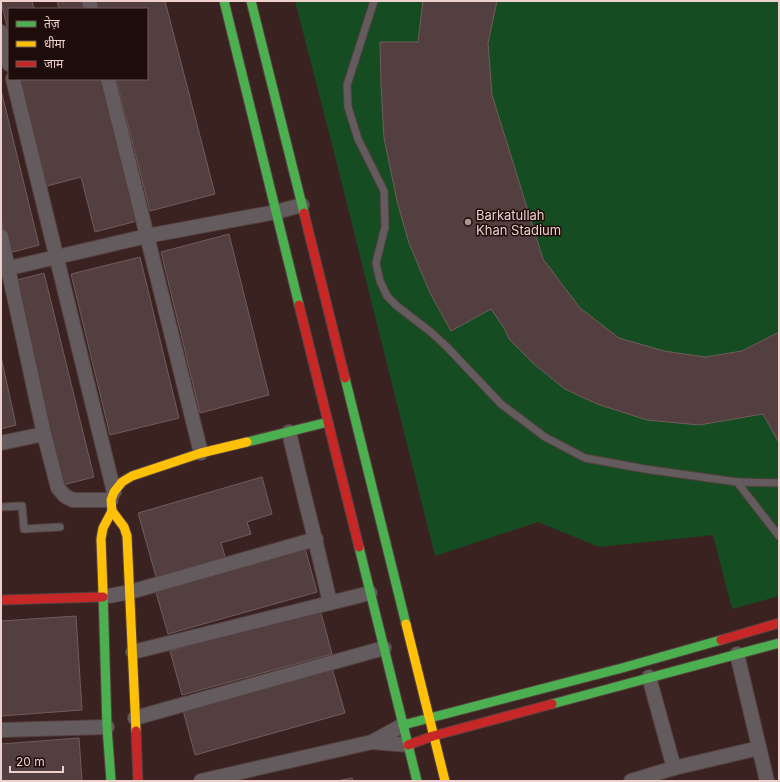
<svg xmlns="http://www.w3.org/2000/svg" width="780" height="782" font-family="Inter,'Noto Sans Devanagari',sans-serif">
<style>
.green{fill:#164c21}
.building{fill:#533f3f;stroke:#705c5d}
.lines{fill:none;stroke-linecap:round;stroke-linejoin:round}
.lane-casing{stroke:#54403e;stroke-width:9}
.street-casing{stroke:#54403e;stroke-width:16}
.fast-casing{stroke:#54403e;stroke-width:11}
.slow-casing{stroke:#54403e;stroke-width:11}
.jam-casing{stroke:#54403e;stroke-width:11}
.lane{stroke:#645b5f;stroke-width:7}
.street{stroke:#645b5f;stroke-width:14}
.fast{stroke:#4caf50;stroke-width:9}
.slow{stroke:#ffc107;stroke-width:9}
.jam{stroke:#c62828;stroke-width:9}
.poi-dot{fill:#af9490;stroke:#1e0c0a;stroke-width:1.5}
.labels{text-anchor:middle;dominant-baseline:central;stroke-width:3;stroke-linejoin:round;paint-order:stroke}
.poi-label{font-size:13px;fill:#eed1cd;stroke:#1e0c0a;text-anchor:start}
</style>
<rect width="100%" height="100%" fill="#3a2220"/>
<polygon class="green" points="295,1 779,1 779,596 732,609 713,535 599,547 538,522 435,556 336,160"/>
<g class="building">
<polygon points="1,1 32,1 34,9 9,9 9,35"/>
<polygon points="57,1 82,1 84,9 59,9"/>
<polygon points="96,1 165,1 215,194 150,211 116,79 147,79 147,9 98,9"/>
<polygon points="423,1 497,1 488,43 492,95 543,259 580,308 619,338 664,351 705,357 742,351 779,332 779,441 778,441 763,414 699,425 647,420 597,404 565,389 535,365 509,339 504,328 491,309 451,331 430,293 409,243 397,201 384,138 381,84 380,42 418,42"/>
<polygon points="20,79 101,79 137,221 95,232 81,177 47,186"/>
<polygon points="1,90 39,245 9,253 1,220"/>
<polygon points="229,234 269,395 200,413 161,252"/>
<polygon points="140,257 179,418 110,435 71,274"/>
<polygon points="44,273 94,477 63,485 13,281"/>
<polygon points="1,357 16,425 1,429"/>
<polygon points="262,477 272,514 247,522 251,534 221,543 226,560 157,580 138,513"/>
<polygon points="305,548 317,592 168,634 155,589"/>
<polygon points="320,609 332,654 182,695 170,651"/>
<polygon points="76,616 82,710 1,716 1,621"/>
<polygon points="332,668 345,713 195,755 183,710"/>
<polygon points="79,738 82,781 1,781 1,744"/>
<polygon points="352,778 353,781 337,781"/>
</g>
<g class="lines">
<g class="lane-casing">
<g id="lane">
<polyline points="374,1 347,85 348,107 358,139 384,191 385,227 376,263 380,281 387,296 397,306 432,333 447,347 501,404 545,437 585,458 645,469 737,482 779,536"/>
<polyline points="737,482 779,483"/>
<polyline points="1,507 22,506 24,529 60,527"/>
</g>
</g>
<g class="street-casing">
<g id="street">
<polyline points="89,1 91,9"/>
<polyline points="1,32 9,64"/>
<polyline points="13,79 114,492"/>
<polyline points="108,79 201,453"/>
<polyline points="1,236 44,434 58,488 65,496 73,500 111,500"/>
<polyline points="1,270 147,236 276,212 302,205"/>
<path d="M289 432C302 489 317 545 330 603"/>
<polyline points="1,443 44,434"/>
<polyline points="103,597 130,592 316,539"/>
<polyline points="133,652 370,593"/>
<polyline points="737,654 767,781"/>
<polyline points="649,677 674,768 759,748"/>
<polyline points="135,718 384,648"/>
<polyline points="1,730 107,727"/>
<polyline points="372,742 408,745"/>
<polyline points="201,781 372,742 403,725"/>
<polyline points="631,781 674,768"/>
</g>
</g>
<g class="fast-casing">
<g id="fast">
<polyline points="224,1 299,305"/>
<polyline points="251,1 304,213"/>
<polyline points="345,378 406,624"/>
<polyline points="247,442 328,422"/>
<polyline points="359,547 417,781"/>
<polyline points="103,592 107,727 111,781"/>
<polyline points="552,704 779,643"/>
<polyline points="403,725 622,668 721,640"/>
</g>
</g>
<g class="slow-casing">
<g id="slow">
<polyline points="112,511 124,527 127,536 136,731"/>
<polyline points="103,592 101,539 103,528 112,511 111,500 114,492 122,482 132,476 201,453 247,442"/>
<polyline points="406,624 445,781"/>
</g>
</g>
<g class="jam-casing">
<g id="jam">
<polyline points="304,213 345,378"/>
<polyline points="299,305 359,547"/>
<polyline points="1,600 103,597"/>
<polyline points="721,640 779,623"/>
<polyline points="136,731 138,781"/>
<polyline points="408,745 433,736 552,704"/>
</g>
</g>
<use href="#lane" class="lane"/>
<use href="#street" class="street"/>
<use href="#fast" class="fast"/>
<use href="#slow" class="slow"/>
<use href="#jam" class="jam"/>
</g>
<circle class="poi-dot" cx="468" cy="222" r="4"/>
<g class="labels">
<g class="poi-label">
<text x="476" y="215">Barkatullah<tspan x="476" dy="15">Khan Stadium</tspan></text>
</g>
</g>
<rect width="780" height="782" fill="none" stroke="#eed1cd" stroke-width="4"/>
<rect x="8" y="8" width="140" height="72" fill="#1e0c0a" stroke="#715b58"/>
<rect x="16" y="21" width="20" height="6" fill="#4caf50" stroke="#715b58"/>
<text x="44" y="28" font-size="12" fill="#eed1cd">तेज़</text>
<rect x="16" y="41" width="20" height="6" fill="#ffc107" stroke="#715b58"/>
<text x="44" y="48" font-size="12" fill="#eed1cd">धीमा</text>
<rect x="16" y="61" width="20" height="6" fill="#c62828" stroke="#715b58"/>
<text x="44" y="68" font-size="12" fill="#eed1cd">जाम</text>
<path d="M10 766v6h53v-6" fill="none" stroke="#eed1cd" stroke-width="2"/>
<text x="16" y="766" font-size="12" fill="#eed1cd" stroke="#1e0c0a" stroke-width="3" paint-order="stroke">20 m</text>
</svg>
